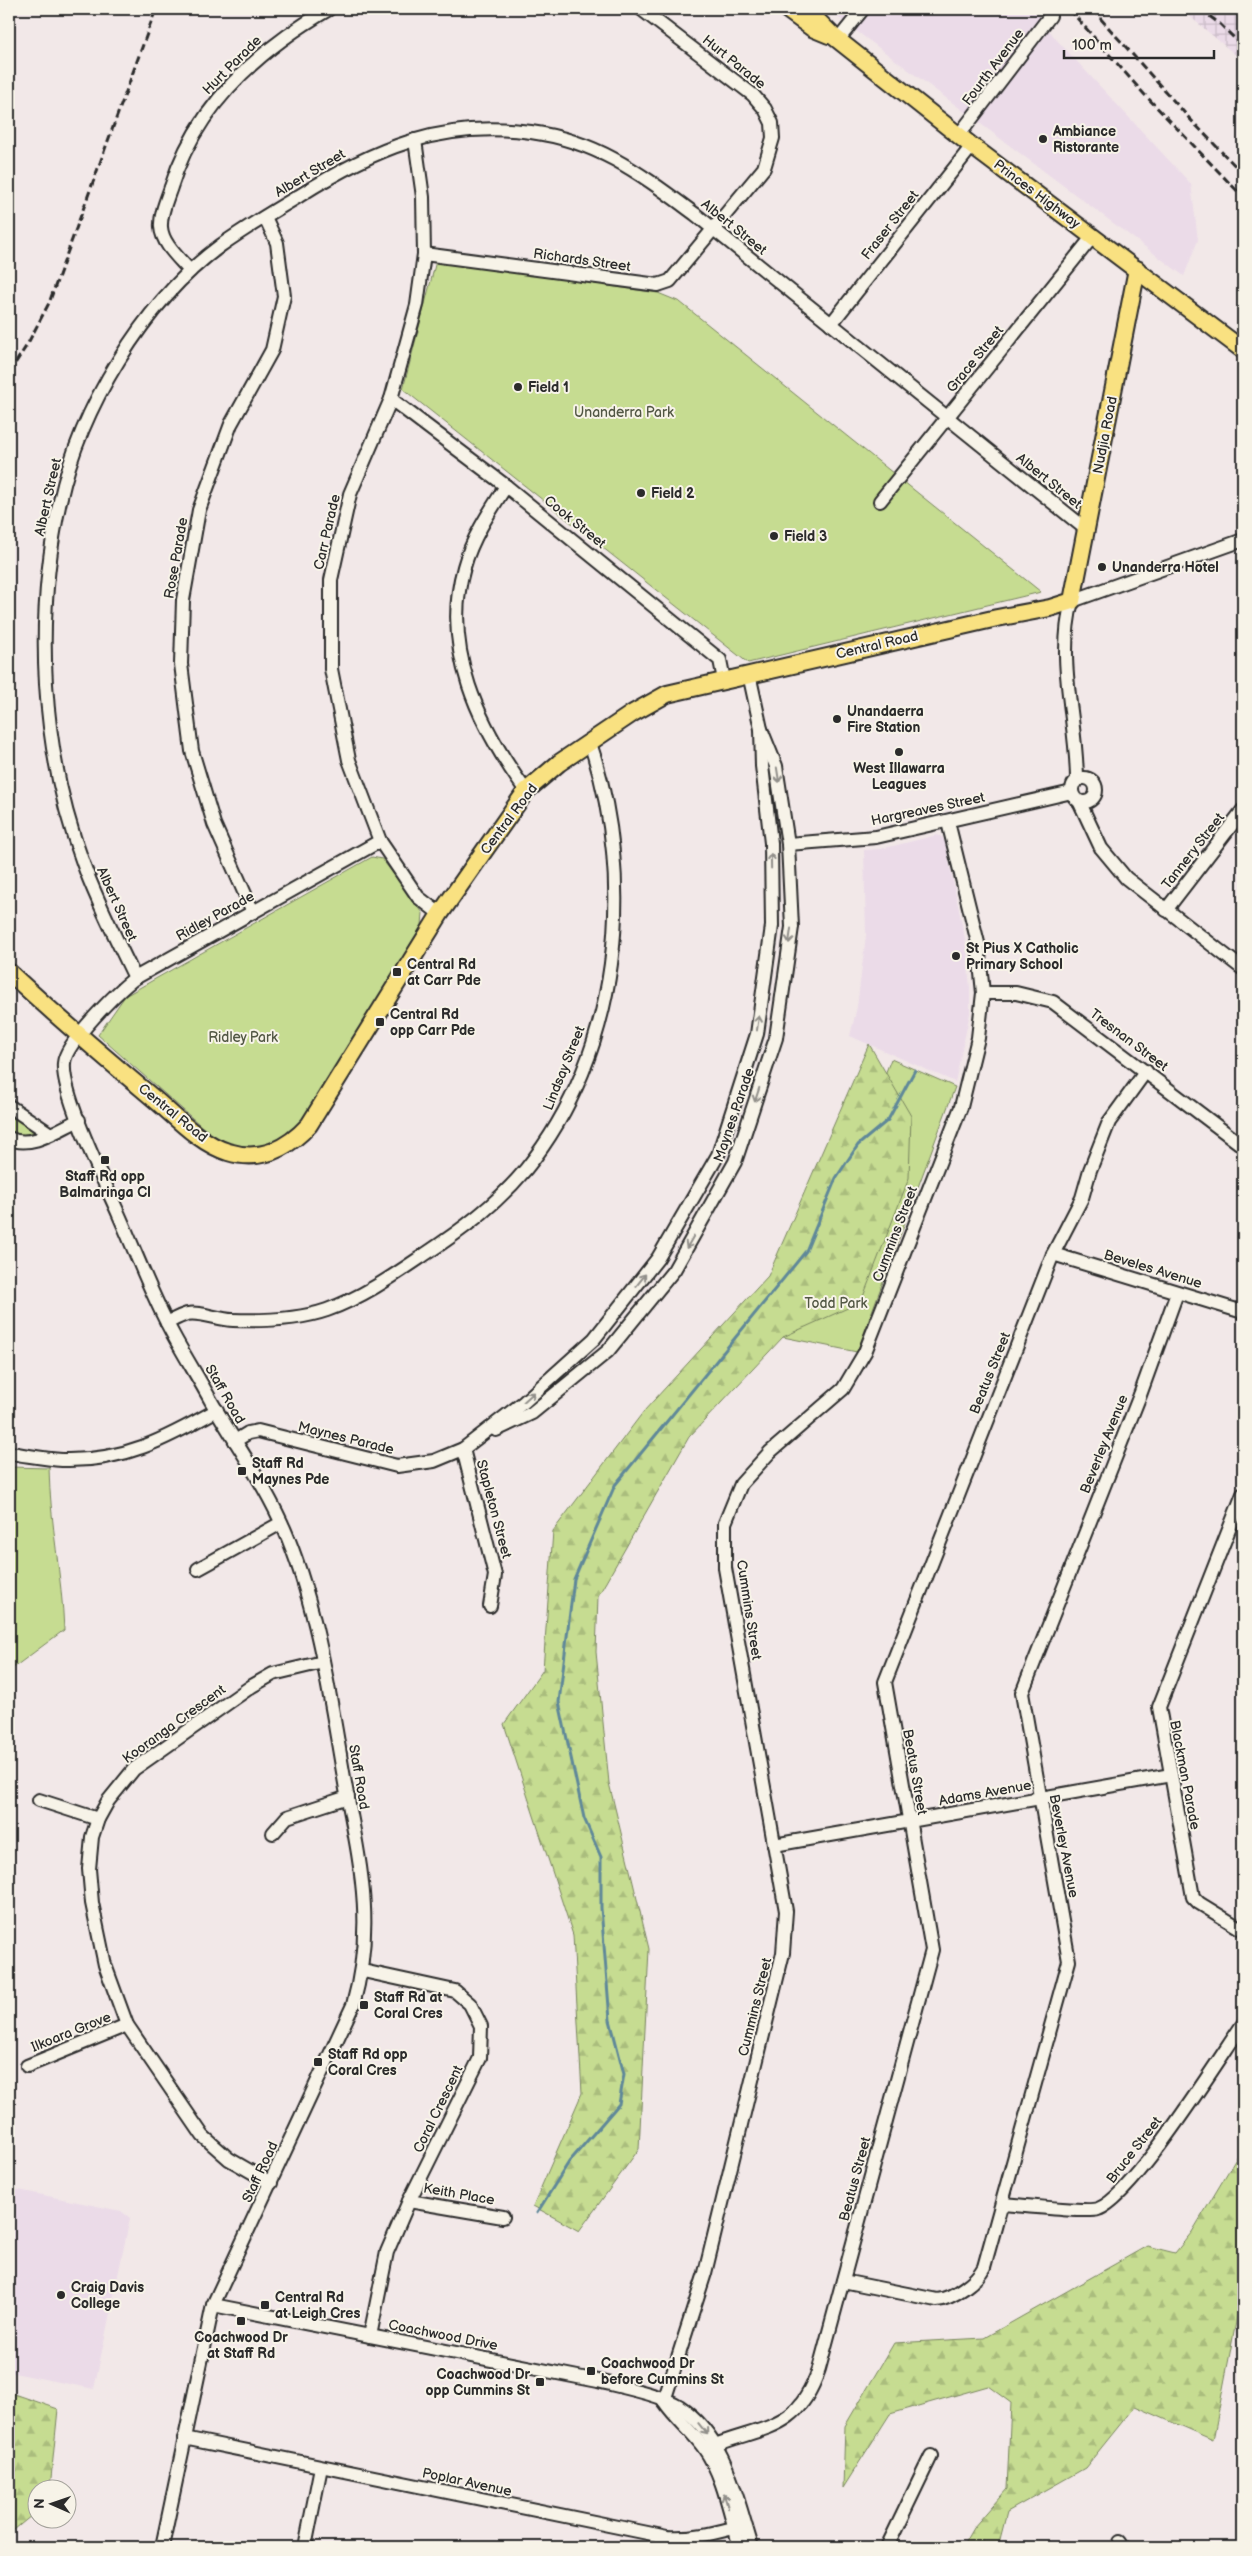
<svg xmlns="http://www.w3.org/2000/svg" width="1252" height="2556" font-family="'Balsamiq Sans',sans-serif">
<style>
.built{fill:#ebdbe8}
.industrial{fill:url(#industrial-grid)}
.green{fill:#c6dc91;stroke:#78845e}
.forest{fill:url(#forest-firs);stroke:#78845e}
.lines{fill:none;stroke-linecap:round;stroke-linejoin:round}
.stream{stroke:#5f8899;stroke-width:3}
.minor-casing{stroke:#2b2b2b;stroke-width:16}
.major-casing{stroke:#2b2b2b;stroke-width:20}
.minor{stroke:#f7f3e8;stroke-width:12}
.major{stroke:#f9e181;stroke-width:16}
.rail{stroke:#2b2b2b;stroke-width:3;stroke-dasharray:8 4;stroke-linecap:butt}
.oneway{stroke:#918f8a}
.poi-dot{fill:#2b2b2b;stroke:#f7f3e8;stroke-width:2}
.labels{text-anchor:middle;dominant-baseline:central;stroke-width:4;stroke-linejoin:round;paint-order:stroke}
.street-label{font-size:14px;fill:#2b2b2b;stroke:#f7f3e8}
.poi-label{font-size:14px;font-weight:bold;fill:#2b2b2b;stroke:#f7f3e8;text-anchor:start}
.park-label{font-size:14px;fill:#525744;stroke:#f7f3e8}
</style>
<defs>
<pattern id="industrial-grid" width="8" height="8" patternUnits="userSpaceOnUse" patternTransform="scale(1.25)"><rect width="8" height="8" fill="#ebdbe8"/><path d="M0 4h8M4 0v8" fill="none" stroke="#cabcc7"/></pattern>
<pattern id="forest-firs" width="22" height="20" patternUnits="userSpaceOnUse" patternTransform="scale(1.25)"><rect width="22" height="20" fill="#c6dc91"/><path d="M5 1l3.5 6h-7zM16 11l3.5 6h-7z" fill="#aabd7d"/></pattern>
</defs>
<rect width="100%" height="100%" fill="#f2e8e8"/>
<filter id="ink" filterUnits="userSpaceOnUse"><feTurbulence type="fractalNoise" baseFrequency=".02" numOctaves="2"/><feDisplacementMap in="SourceGraphic" scale="10" xChannelSelector="R" yChannelSelector="G"/><feConvolveMatrix kernelMatrix="1 2 1 2 8 2 1 2 1" color-interpolation-filters="sRGB"/></filter>
<g filter="url(#ink)">
<g class="built">
<polygon points="827,9 1034,9 1055,38 1191,184 1198,240 1184,276"/>
<polygon points="1243,409 1243,444 1237,443"/>
<polygon points="937,835 942,837 945,842 966,944 970,988 970,1013 955,1082 850,1036 857,1007 866,935 864,850 881,849"/>
<polygon points="9,2188 121,2211 130,2218 94,2389 9,2372"/>
</g>
<polygon class="industrial" points="1181,9 1243,9 1243,62 1238,57"/>
<g class="green">
<polygon points="436,261 658,293 680,302 1041,592 748,663 403,389"/>
<polygon points="372,857 382,859 423,913 422,925 304,1120 273,1145 234,1148 208,1132 98,1035 125,996"/>
<polygon points="891,1059 955,1087 857,1352 783,1337"/>
<path d="M9 1467 49 1468C50 1523 62 1576 64 1630L9 1671Z"/>
</g>
<g class="forest">
<polygon points="869,1044 911,1116 909,1178 861,1302 783,1337 689,1437 598,1596 596,1652 609,1783 649,1949 639,2149 579,2231 533,2206 582,2093 573,1935 504,1724 543,1670 553,1531 644,1411 768,1276"/>
<path d="M9 1114 16 1116 41 1133C29 1138 19 1140 9 1131Z"/>
<polygon points="1243,2147 1243,2286 1213,2440 1135,2406 1085,2468 1007,2512 998,2547 962,2547 973,2528 1007,2489 1011,2403 988,2386 890,2414 843,2488 845,2426 894,2343 984,2338 1147,2246 1175,2253 1192,2232"/>
<polygon points="9,2392 58,2409 50,2488 38,2488 37,2511 9,2534"/>
</g>
<g class="lines">
<polyline class="stream" points="537,2213 569,2162 619,2104 624,2074 610,2020 601,1908 601,1857 584,1818 559,1702 574,1579 615,1485 806,1251 836,1178 858,1145 888,1120 915,1070"/>
<g class="minor-casing">
<g id="minor">
<polyline points="838,40 863,9"/>
<polyline points="959,135 1050,16"/>
<polyline points="415,140 423,197 424,254 417,305 391,399 350,494 331,580 331,669 349,760 380,841 418,897 440,914"/>
<polyline points="424,254 658,285 670,281 764,168 773,138 772,123 765,109 753,95 641,9"/>
<path d="M190 271C180 259 162 244 161 227 160 214 167 199 171 187 196 106 258 50 329 9"/>
<polyline points="831,324 972,146"/>
<polyline points="391,399 506,486 720,660 724,680"/>
<path d="M506 486C490 511 472 538 464 567 441 649 479 726 526 791"/>
<polyline points="880,501 1093,236"/>
<circle cx="1084" cy="790" r="12"/>
<path d="M1077 781C1077 718 1056 664 1072 601L1243 540"/>
<polyline points="1079,801 1101,848 1126,878 1243,969"/>
<polyline points="788,844 876,837 1072,792"/>
<polyline points="1166,910 1243,810"/>
<polyline points="253,912 214,824 192,751 181,664 183,600 199,510 231,424 272,350 284,296 277,243 265,217"/>
<path d="M135 978C117 940 97 902 83 863 41 750 34 619 60 501 80 409 143 303 220 246 245 228 272 212 299 196 373 149 440 120 531 132 599 141 642 175 695 214L1087 530"/>
<polyline points="983,993 1016,993 1053,1002 1243,1146"/>
<polyline points="9,1106 49,1133"/>
<path d="M9 1138C30 1150 59 1129 79 1120"/>
<polyline points="1053,1254 1243,1312"/>
<path d="M167 1323C173 1320 180 1316 187 1314 200 1311 219 1320 233 1320 264 1321 298 1320 327 1310 363 1297 393 1276 424 1255 462 1230 497 1204 526 1169 620 1053 637 882 590 743"/>
<polyline points="496,1430 532,1413 608,1351 674,1270 735,1162 776,1038 792,927 788,844 776,766 761,729 749,674"/>
<polyline points="235,1441 248,1433 258,1431 397,1466 434,1461 463,1449 524,1402 594,1339 658,1258 718,1155 757,1034 772,926 771,843 762,766 761,729"/>
<polyline points="463,1449 495,1575 490,1606"/>
<path d="M9 1453C26 1455 44 1459 62 1460 123 1462 166 1439 217 1410"/>
<polyline points="1243,1494 1159,1707 1193,1897 1199,1903 1243,1930"/>
<polyline points="198,1569 281,1523"/>
<polyline points="39,1800 98,1819"/>
<polyline points="273,1833 287,1817 348,1797"/>
<polyline points="774,1845 1171,1775"/>
<polyline points="363,1971 455,1991 470,2004 481,2026 480,2058 409,2201 387,2252 370,2336"/>
<polyline points="27,2066 127,2025"/>
<polyline points="271,2183 229,2159 203,2136 127,2025 105,1965 92,1903 89,1869 92,1837 98,1819 108,1801 134,1769 252,1686 273,1674 323,1662"/>
<polyline points="409,2201 503,2217"/>
<path d="M1002 2204C1019 2205 1087 2213 1098 2209 1132 2198 1218 2060 1243 2024"/>
<path d="M843 2281 937 2300C952 2299 977 2281 984 2267L1069 1961 1022 1693 1140 1395 1177 1293"/>
<path d="M213 2305 598 2381C621 2387 659 2394 679 2406 726 2437 736 2497 752 2547"/>
<polyline points="664,2401 705,2273 783,1953 786,1911 725,1568 725,1523 741,1484 770,1452 843,1389 865,1352 961,1107 978,1038 983,993 978,943 948,822"/>
<path d="M664 2401C676 2419 692 2431 704 2448 724 2476 730 2515 740 2547"/>
<path d="M184 2438 667 2537C694 2539 719 2532 745 2525"/>
<path d="M705 2449C760 2425 797 2435 819 2369L932 1950 885 1682 1053 1254 1082 1198 1090 1170 1109 1122 1146 1071"/>
<polyline points="1120,2542 1123,2547"/>
<path d="M162 2547 213 2305 353 2005C375 1927 361 1867 346 1789 331 1705 320 1618 288 1538 269 1490 237 1446 211 1401 197 1375 180 1349 167 1323 149 1288 135 1251 119 1215 105 1183 61 1094 64 1063 65 1043 118 991 135 978L380 841"/>
<polyline points="305,2547 321,2467"/>
<polyline points="887,2547 931,2456"/>
</g>
</g>
<g class="major-casing">
<g id="major">
<polyline points="786,9 812,28 829,35"/>
<polyline points="806,9 833,36 972,146 1243,350"/>
<path d="M9 972C55 1015 103 1056 152 1097 175 1116 199 1143 228 1152 261 1162 287 1149 309 1125L440 914 526 791 559 763 633 713 667 694 997 618 1050 608 1072 601 1137 269"/>
</g>
</g>
<use href="#minor" class="minor"/>
<use href="#major" class="major"/>
<g class="rail">
<polyline points="1069,9 1144,94 1243,197"/>
<polyline points="1092,9 1189,118 1243,174"/>
<polyline points="1200,9 1220,24 1243,47"/>
<polyline points="9,373 27,345 49,303 156,9"/>
</g>
</g>
<defs><path id="oneway-shaft" d="M-6 0H5M1.5-3L5.5 0L1.5 3" fill="none" stroke-width="1.6" stroke-linecap="round" stroke-linejoin="round" transform="scale(1.25)"/></defs>
<g class="oneway">
<use href="#oneway-shaft" transform="translate(778 775) rotate(81)"/>
<use href="#oneway-shaft" transform="translate(771 861) rotate(-91)"/>
<use href="#oneway-shaft" transform="translate(790 936) rotate(98)"/>
<use href="#oneway-shaft" transform="translate(758 1023) rotate(-82)"/>
<use href="#oneway-shaft" transform="translate(757 1095) rotate(108)"/>
<use href="#oneway-shaft" transform="translate(690 1242) rotate(120)"/>
<use href="#oneway-shaft" transform="translate(641 1280) rotate(-52)"/>
<use href="#oneway-shaft" transform="translate(529 1397) rotate(-42)"/>
<use href="#oneway-shaft" transform="translate(703 2429) rotate(51)"/>
<use href="#oneway-shaft" transform="translate(726 2501) rotate(-107)"/>
</g>
</g>
<g class="poi-dot">
<circle cx="1043" cy="139" r="5"/>
<circle cx="518" cy="387" r="5"/>
<circle cx="641" cy="493" r="5"/>
<circle cx="774" cy="536" r="5"/>
<circle cx="1102" cy="567" r="5"/>
<circle cx="837" cy="719" r="5"/>
<circle cx="899" cy="752" r="5"/>
<circle cx="956" cy="956" r="5"/>
<rect x="392" y="967" width="10" height="10" rx="2.5"/>
<rect x="375" y="1017" width="10" height="10" rx="2.5"/>
<rect x="100" y="1155" width="10" height="10" rx="2.5"/>
<rect x="237" y="1466" width="10" height="10" rx="2.5"/>
<rect x="359" y="2000" width="10" height="10" rx="2.5"/>
<rect x="313" y="2057" width="10" height="10" rx="2.5"/>
<circle cx="61" cy="2295" r="5"/>
<rect x="260" y="2300" width="10" height="10" rx="2.5"/>
<rect x="236" y="2316" width="10" height="10" rx="2.5"/>
<rect x="586" y="2366" width="10" height="10" rx="2.5"/>
<rect x="535" y="2377" width="10" height="10" rx="2.5"/>
</g>
<g class="labels">
<g class="street-label">
<text transform="translate(734 62) rotate(39)">Hurt Parade</text>
<text transform="translate(232 65) rotate(-45)">Hurt Parade</text>
<text transform="translate(993 67) rotate(-53)">Fourth Avenue</text>
<text transform="translate(310 173) rotate(-31)">Albert Street</text>
<text transform="translate(1037 194) rotate(37)">Princes Highway</text>
<text transform="translate(890 225) rotate(-52)">Fraser Street</text>
<text transform="translate(734 227) rotate(39)">Albert Street</text>
<text transform="translate(582 260) rotate(8)">Richards Street</text>
<text transform="translate(975 359) rotate(-51)">Grace Street</text>
<text transform="translate(1105 435) rotate(-79)">Nudjia Road</text>
<text transform="translate(1049 481) rotate(39)">Albert Street</text>
<text transform="translate(48 497) rotate(-77)">Albert Street</text>
<text transform="translate(575 522) rotate(39)">Cook Street</text>
<text transform="translate(327 532) rotate(-77)">Carr Parade</text>
<text transform="translate(176 558) rotate(-80)">Rose Parade</text>
<text transform="translate(877 645) rotate(-13)">Central Road</text>
<text transform="translate(928 809) rotate(-12)">Hargreaves Street</text>
<text transform="translate(509 819) rotate(-53)">Central Road</text>
<text transform="translate(1193 851) rotate(-52)">Tannery Street</text>
<text transform="translate(117 904) rotate(66)">Albert Street</text>
<text transform="translate(215 916) rotate(-29)">Ridley Parade</text>
<text transform="translate(1129 1040) rotate(37)">Tresnan Street</text>
<text transform="translate(564 1068) rotate(-68)">Lindsay Street</text>
<text transform="translate(173 1113) rotate(39)">Central Road</text>
<text transform="translate(734 1115) rotate(-71)">Maynes Parade</text>
<text transform="translate(895 1234) rotate(-69)">Cummins Street</text>
<text transform="translate(1153 1269) rotate(17)">Beveles Avenue</text>
<text transform="translate(990 1373) rotate(-68)">Beatus Street</text>
<text transform="translate(225 1394) rotate(60)">Staff Road</text>
<text transform="translate(346 1438) rotate(14)">Maynes Parade</text>
<text transform="translate(1104 1444) rotate(-68)">Beverley Avenue</text>
<text transform="translate(494 1509) rotate(75)">Stapleton Street</text>
<text transform="translate(749 1610) rotate(81)">Cummins Street</text>
<text transform="translate(174 1724) rotate(-36)">Kooranga Crescent</text>
<text transform="translate(915 1772) rotate(80)">Beatus Street</text>
<text transform="translate(1185 1775) rotate(79)">Blackman Parade</text>
<text transform="translate(359 1777) rotate(80)">Staff Road</text>
<text transform="translate(985 1793) rotate(-10)">Adams Avenue</text>
<text transform="translate(1064 1846) rotate(79)">Beverley Avenue</text>
<text transform="translate(755 2007) rotate(-76)">Cummins Street</text>
<text transform="translate(71 2032) rotate(-22)">Ilkoara Grove</text>
<text transform="translate(438 2109) rotate(-64)">Coral Crescent</text>
<text transform="translate(1134 2150) rotate(-52)">Bruce Street</text>
<text transform="translate(260 2172) rotate(-65)">Staff Road</text>
<text transform="translate(855 2179) rotate(-75)">Beatus Street</text>
<text transform="translate(459 2194) rotate(10)">Keith Place</text>
<text transform="translate(443 2335) rotate(11)">Coachwood Drive</text>
<text transform="translate(467 2482) rotate(12)">Poplar Avenue</text>
</g>
<g class="poi-label">
<text x="1053" y="131">Ambiance<tspan x="1053" dy="16">Ristorante</tspan></text>
<text x="528" y="387">Field 1</text>
<text x="651" y="493">Field 2</text>
<text x="784" y="536">Field 3</text>
<text x="1112" y="567">Unanderra Hotel</text>
<text x="847" y="711">Unandaerra<tspan x="847" dy="16">Fire Station</tspan></text>
<text x="899" y="768" text-anchor="middle">West Illawarra<tspan x="899" dy="16">Leagues</tspan></text>
<text x="966" y="948">St Pius X Catholic<tspan x="966" dy="16">Primary School</tspan></text>
<text x="407" y="964">Central Rd<tspan x="407" dy="16">at Carr Pde</tspan></text>
<text x="390" y="1014">Central Rd<tspan x="390" dy="16">opp Carr Pde</tspan></text>
<text x="105" y="1176" text-anchor="middle">Staff Rd opp<tspan x="105" dy="16">Balmaringa Cl</tspan></text>
<text x="252" y="1463">Staff Rd<tspan x="252" dy="16">Maynes Pde</tspan></text>
<text x="374" y="1997">Staff Rd at<tspan x="374" dy="16">Coral Cres</tspan></text>
<text x="328" y="2054">Staff Rd opp<tspan x="328" dy="16">Coral Cres</tspan></text>
<text x="71" y="2287">Craig Davis<tspan x="71" dy="16">College</tspan></text>
<text x="275" y="2297">Central Rd<tspan x="275" dy="16">at Leigh Cres</tspan></text>
<text x="241" y="2337" text-anchor="middle">Coachwood Dr<tspan x="241" dy="16">at Staff Rd</tspan></text>
<text x="601" y="2363">Coachwood Dr<tspan x="601" dy="16">before Cummins St</tspan></text>
<text x="530" y="2374" text-anchor="end">Coachwood Dr<tspan x="530" dy="16">opp Cummins St</tspan></text>
</g>
<g class="park-label">
<text x="624" y="412">Unanderra Park</text>
<text x="243" y="1037">Ridley Park</text>
<text x="836" y="1303">Todd Park</text>
</g>
</g>
<rect width="1252" height="2556" fill="none" stroke="#f7f3e8" stroke-width="30"/>
<rect x="15" y="15" width="1222" height="2526" fill="none" stroke="#2b2b2b" stroke-width="2" filter="url(#ink)"/>
<g transform="translate(52 2504) rotate(272)"><circle r="24" fill="#f7f3e8" stroke="#a5a39c"/>
<path d="M0-4L9 19L0 12L-9 19Z" fill="#2b2b2b"/>
<text y="-8" font-size="14" font-weight="bold" text-anchor="middle" fill="#2b2b2b">N</text>
</g>
<path d="M1064 50v8h150v-8" fill="none" stroke="#2b2b2b" stroke-width="2.5"/>
<text x="1072" y="50" font-size="15" fill="#2b2b2b" stroke="#f7f3e8" stroke-width="4" paint-order="stroke">100 m</text>
</svg>
